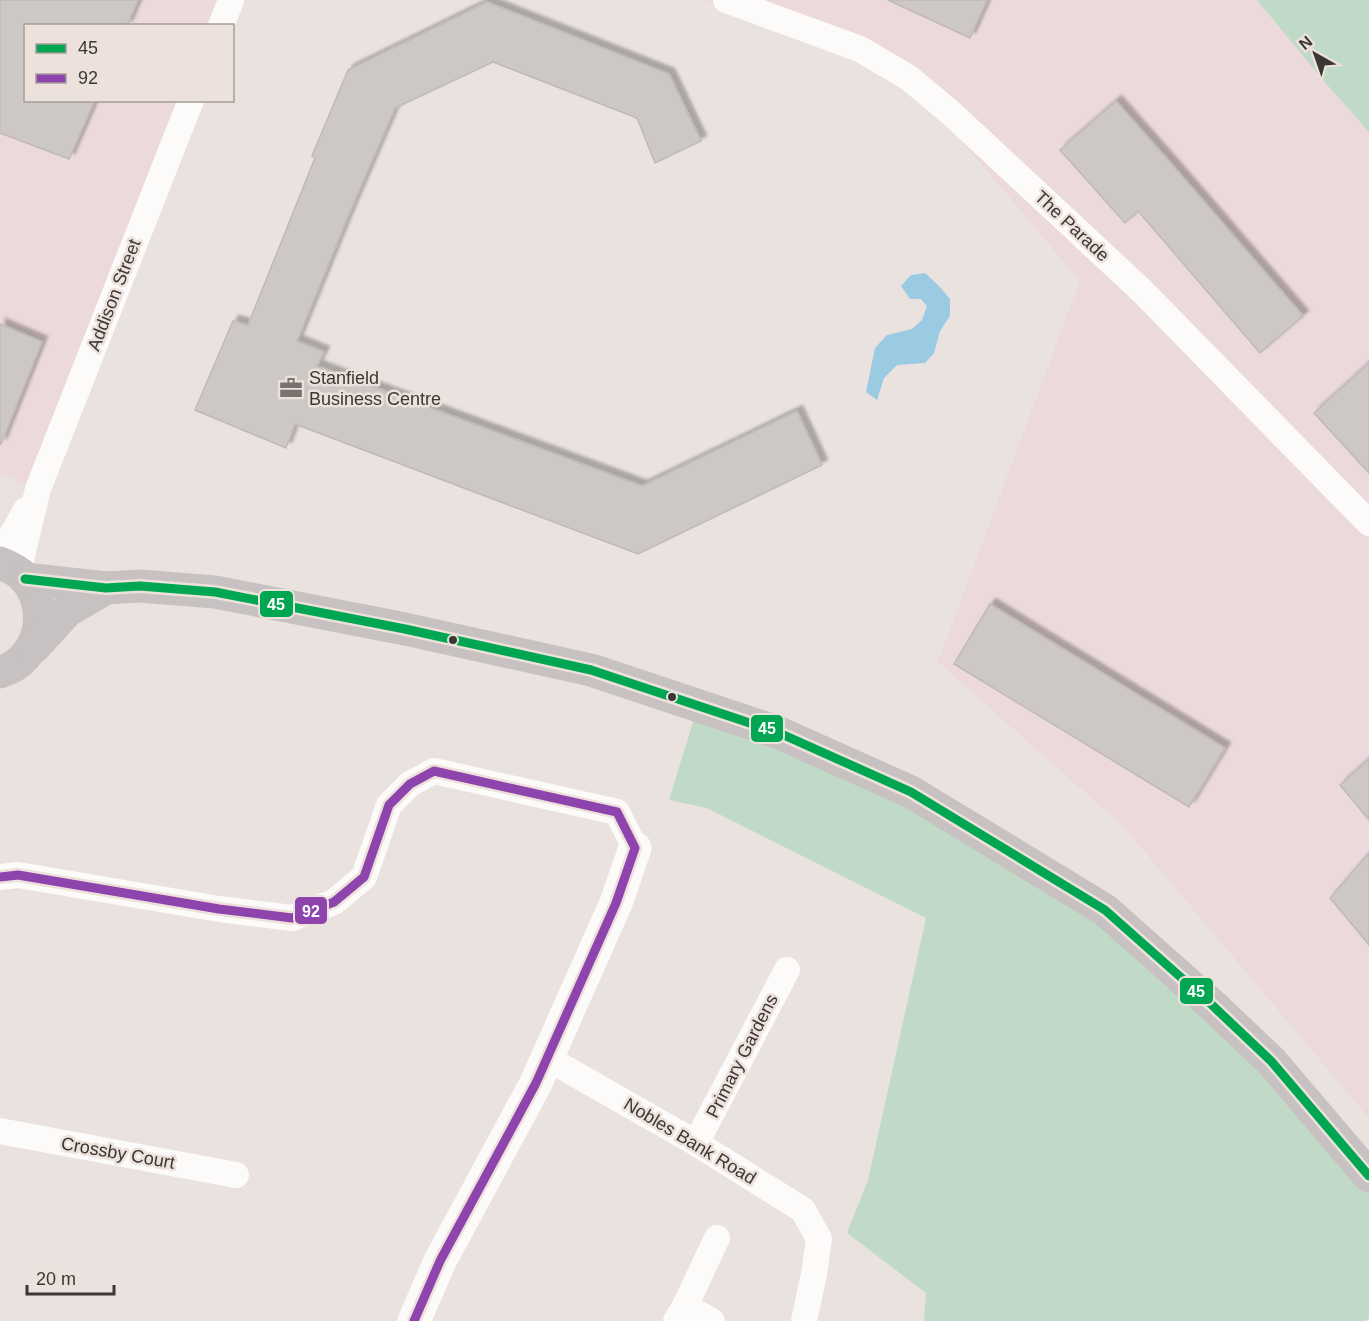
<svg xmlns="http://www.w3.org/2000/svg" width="1369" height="1321" font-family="Arial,sans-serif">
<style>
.industrial{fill:#ebd9dc}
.green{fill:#c1dac8}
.water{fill:#9bcae3}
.building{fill:#cdc8c6;stroke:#bfbab7;stroke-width:1.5;filter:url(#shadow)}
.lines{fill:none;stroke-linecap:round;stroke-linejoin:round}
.street{stroke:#fcfbfa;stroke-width:26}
.secondary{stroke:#fcfbfa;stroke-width:33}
.highway{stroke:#c8c1c1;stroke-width:33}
.bus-1-casing{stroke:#ede1db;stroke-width:14}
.bus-2-casing{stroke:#ede1db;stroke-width:14}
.bus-1{stroke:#00a651;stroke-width:9}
.bus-2{stroke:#8e44ad;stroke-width:9}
.bus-dot{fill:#3b3735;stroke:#ede1db;stroke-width:2}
.labels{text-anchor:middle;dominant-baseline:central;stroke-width:5;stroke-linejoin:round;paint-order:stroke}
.street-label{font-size:18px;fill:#3b3735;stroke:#ede1db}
.poi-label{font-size:18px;fill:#3b3735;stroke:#ede1db;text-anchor:start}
.line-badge{stroke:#ede1db;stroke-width:2}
.badge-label{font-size:16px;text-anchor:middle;font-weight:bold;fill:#fff}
</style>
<defs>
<filter id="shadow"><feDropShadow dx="5.5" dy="-5.5" stdDeviation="1.5" flood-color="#0004"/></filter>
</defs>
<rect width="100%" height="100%" fill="#e9e2df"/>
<g class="industrial">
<polygon points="0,0 231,0 221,25 26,26 26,100 191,101 38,489 0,474"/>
<polygon points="706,0 1257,0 1322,79 1369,132 1369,1118 1123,826 938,662 1080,281 909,78"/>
</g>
<g class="green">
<polygon points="1257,0 1369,0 1369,132 1322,79"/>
<polygon points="698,706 777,732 1105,910 1369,1176 1369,1318 1365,1321 924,1321 926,1293 847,1233 868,1180 926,918 707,808 669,800"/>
</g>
<polygon class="water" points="925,273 938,285 950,299 950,316 940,331 934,353 925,363 897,365 884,378 877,400 866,392 875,348 887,335 912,329 922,320 927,306 921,299 910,299 901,286 911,275"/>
<g class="building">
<polygon points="0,0 138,0 127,26 26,26 26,100 95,100 69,159 0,133"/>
<polygon points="888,0 987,0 970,38"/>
<polygon points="487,2 669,74 701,141 655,163 637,118 493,62 395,108 349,214 297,341 324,352 317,366 642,486 797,411 822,465 638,554 295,424 286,448 195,410 233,321 248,325 315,158 312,156 348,70"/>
<polygon points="1116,101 1176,169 1303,316 1260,353 1138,211 1125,223 1060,150"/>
<polygon points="0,324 42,342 1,444 0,443"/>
<polygon points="1369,363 1369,473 1314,413"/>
<polygon points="990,604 1225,748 1189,807 954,664"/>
<polygon points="1369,759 1369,820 1340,785"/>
<polygon points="1369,853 1369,945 1330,898"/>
</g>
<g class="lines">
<g class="street">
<polyline points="726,0 860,49 909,78 951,113 1142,291 1369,523"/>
<polyline points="221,26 231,0"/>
<polyline points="0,546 12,535 26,510"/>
<polyline points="18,572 38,489 191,100"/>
<polyline points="0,877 18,875 219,909 292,918 334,902 364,877 389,805 410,784 434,771 617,812 635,848"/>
<polyline points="547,1058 696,1143 803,1210 819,1239 814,1274 804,1321"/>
<polyline points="0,1131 236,1175"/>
<polyline points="696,1143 787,970"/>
<polyline points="685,1306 712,1321"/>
<polyline points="676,1321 685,1306 717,1238"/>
</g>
<polyline class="secondary" points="414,1321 440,1261 536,1083 616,903 635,848"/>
<g class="highway">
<path d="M0 563C9 567 17 570 24 577 52 608 41 660 0 672"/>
<polyline points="25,579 106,588 140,586 215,592 405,629 591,670 777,732 911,792 1105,910 1212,1005 1271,1061 1369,1176"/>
<polyline points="33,648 67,611 106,588"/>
</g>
<g class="bus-1-casing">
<polyline id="bus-1" points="25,579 106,588 140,586 215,592 405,629 591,670 777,732 911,792 1105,910 1212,1005 1271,1061 1369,1176"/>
</g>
<g class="bus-2-casing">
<polyline id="bus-2" points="0,877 18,875 219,909 292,918 334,902 364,877 389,805 410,784 434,771 617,812 635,848 616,903 536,1083 440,1261 414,1321"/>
</g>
<use href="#bus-1" class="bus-1"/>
<use href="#bus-2" class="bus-2"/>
</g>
<defs>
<g id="office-bare" transform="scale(1.8)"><path d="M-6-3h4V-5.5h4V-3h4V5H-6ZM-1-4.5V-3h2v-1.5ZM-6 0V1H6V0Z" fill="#787370" stroke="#ede1db" stroke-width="2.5" paint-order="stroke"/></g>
</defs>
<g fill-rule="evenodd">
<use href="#office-bare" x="291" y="388"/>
</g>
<g class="bus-dot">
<circle cx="453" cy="640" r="5"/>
<circle cx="672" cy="697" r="5"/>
</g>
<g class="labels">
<g class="street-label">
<text transform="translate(1072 226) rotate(43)">The Parade</text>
<text transform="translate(114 295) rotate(-69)">Addison Street</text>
<text transform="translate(742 1056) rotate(-63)">Primary Gardens</text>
<text transform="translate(690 1141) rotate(31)">Nobles Bank Road</text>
<text transform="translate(118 1153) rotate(10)">Crossby Court</text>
</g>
<g class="poi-label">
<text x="309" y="378">Stanfield<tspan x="309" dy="21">Business Centre</tspan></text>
</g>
</g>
<g class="line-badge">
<rect x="259" y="590" width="35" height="28" rx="6" fill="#00a651"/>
<rect x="750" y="714" width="34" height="29" rx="6" fill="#00a651"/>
<rect x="294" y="896" width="34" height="29" rx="6" fill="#8e44ad"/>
<rect x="1179" y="977" width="35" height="28" rx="6" fill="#00a651"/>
</g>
<g class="badge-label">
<text x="276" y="610">45</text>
<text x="767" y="734">45</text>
<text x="311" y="917">92</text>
<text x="1196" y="997">45</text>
</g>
<rect x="24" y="24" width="210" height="78" fill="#ede1db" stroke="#a69d99" stroke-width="1.5"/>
<rect x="36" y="44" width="30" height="9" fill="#00a651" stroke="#a69d99" stroke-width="1.5"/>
<text x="78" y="54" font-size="18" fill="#3b3735">45</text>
<rect x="36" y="74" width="30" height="9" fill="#8e44ad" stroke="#a69d99" stroke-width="1.5"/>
<text x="78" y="84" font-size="18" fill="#3b3735">92</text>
<g transform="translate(1315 54) rotate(320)" stroke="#ede1db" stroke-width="4.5" paint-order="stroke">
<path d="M0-4.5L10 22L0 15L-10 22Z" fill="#3b3735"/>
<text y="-9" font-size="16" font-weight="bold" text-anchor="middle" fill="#3b3735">N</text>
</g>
<path d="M27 1285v9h87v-9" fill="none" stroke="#3b3735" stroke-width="3"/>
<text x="36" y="1285" font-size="18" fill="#3b3735" stroke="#ede1db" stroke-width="4.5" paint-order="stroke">20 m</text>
</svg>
